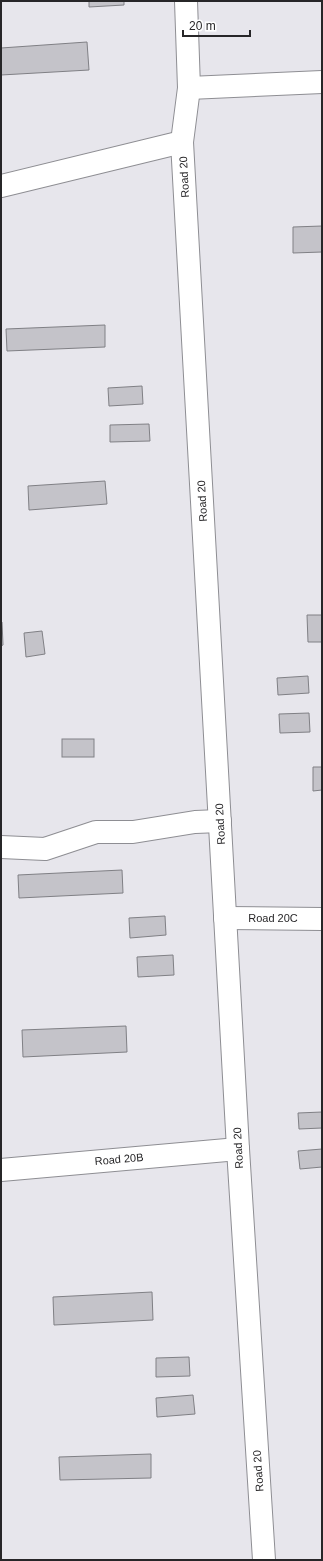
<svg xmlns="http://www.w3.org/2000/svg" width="323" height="1561" font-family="Arial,sans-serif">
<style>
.building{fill:#c4c3c9;stroke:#808085}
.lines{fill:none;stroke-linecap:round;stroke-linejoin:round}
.minor-casing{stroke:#8e8e93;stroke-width:24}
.minor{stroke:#fff;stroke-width:22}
.labels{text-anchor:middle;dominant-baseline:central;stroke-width:3.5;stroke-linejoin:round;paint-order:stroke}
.street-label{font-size:11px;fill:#272628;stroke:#fff}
</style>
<rect width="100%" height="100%" fill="#e7e6ec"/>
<g class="building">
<polygon points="89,1 124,1 124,5 89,7"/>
<polygon points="87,42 89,70 1,75 1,48"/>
<polygon points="322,226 322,252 293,253 293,227"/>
<polygon points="105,325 105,347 7,351 6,329"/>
<polygon points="142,386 143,404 109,406 108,388"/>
<polygon points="149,424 150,441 110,442 110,425"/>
<polygon points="105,481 107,504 29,510 28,486"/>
<polygon points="307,615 322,615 322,642 308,642"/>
<polygon points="1,622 2,622 3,645 1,646"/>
<polygon points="42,631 45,654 26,657 24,633"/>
<polygon points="308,676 309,693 278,695 277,678"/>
<polygon points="309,713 310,732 280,733 279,714"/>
<rect x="62" y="739" width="32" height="18"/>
<polygon points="313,767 322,767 322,790 313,791"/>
<polygon points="122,870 123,893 19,898 18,875"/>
<polygon points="165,916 166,935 130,938 129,918"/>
<polygon points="173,955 174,975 138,977 137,957"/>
<polygon points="126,1026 127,1052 23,1057 22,1030"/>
<polygon points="322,1112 322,1128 299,1129 298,1113"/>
<polygon points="322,1149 322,1167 300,1169 298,1151"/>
<polygon points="152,1292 153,1320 54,1325 53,1297"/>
<polygon points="189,1357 190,1376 156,1377 156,1358"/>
<polygon points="193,1395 195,1414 157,1417 156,1398"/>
<polygon points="151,1454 151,1478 60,1480 59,1457"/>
</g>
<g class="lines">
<g class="minor-casing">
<g id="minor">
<polyline points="186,1 189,88 182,142 238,1149 264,1560"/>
<polyline points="189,88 322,82"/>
<polyline points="1,186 182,142"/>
<polyline points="1,847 45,849 96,832 133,832 195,822 220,821"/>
<polyline points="225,918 322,919"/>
<polyline points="1,1170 238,1149"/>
</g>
</g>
<use href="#minor" class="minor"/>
</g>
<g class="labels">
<g class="street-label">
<text transform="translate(184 177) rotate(-93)">Road 20</text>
<text transform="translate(202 501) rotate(-93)">Road 20</text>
<text transform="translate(220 824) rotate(-93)">Road 20</text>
<text x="273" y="918">Road 20C</text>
<text transform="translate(238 1148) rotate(-93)">Road 20</text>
<text transform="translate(119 1159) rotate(-5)">Road 20B</text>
<text transform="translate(258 1471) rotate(-94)">Road 20</text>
</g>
</g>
<rect width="323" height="1561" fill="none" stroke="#272628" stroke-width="4"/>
<path d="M183 30v6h67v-6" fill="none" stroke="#272628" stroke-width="2"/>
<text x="189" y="30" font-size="12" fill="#272628" stroke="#ffffff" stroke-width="3" paint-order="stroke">20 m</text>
</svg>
